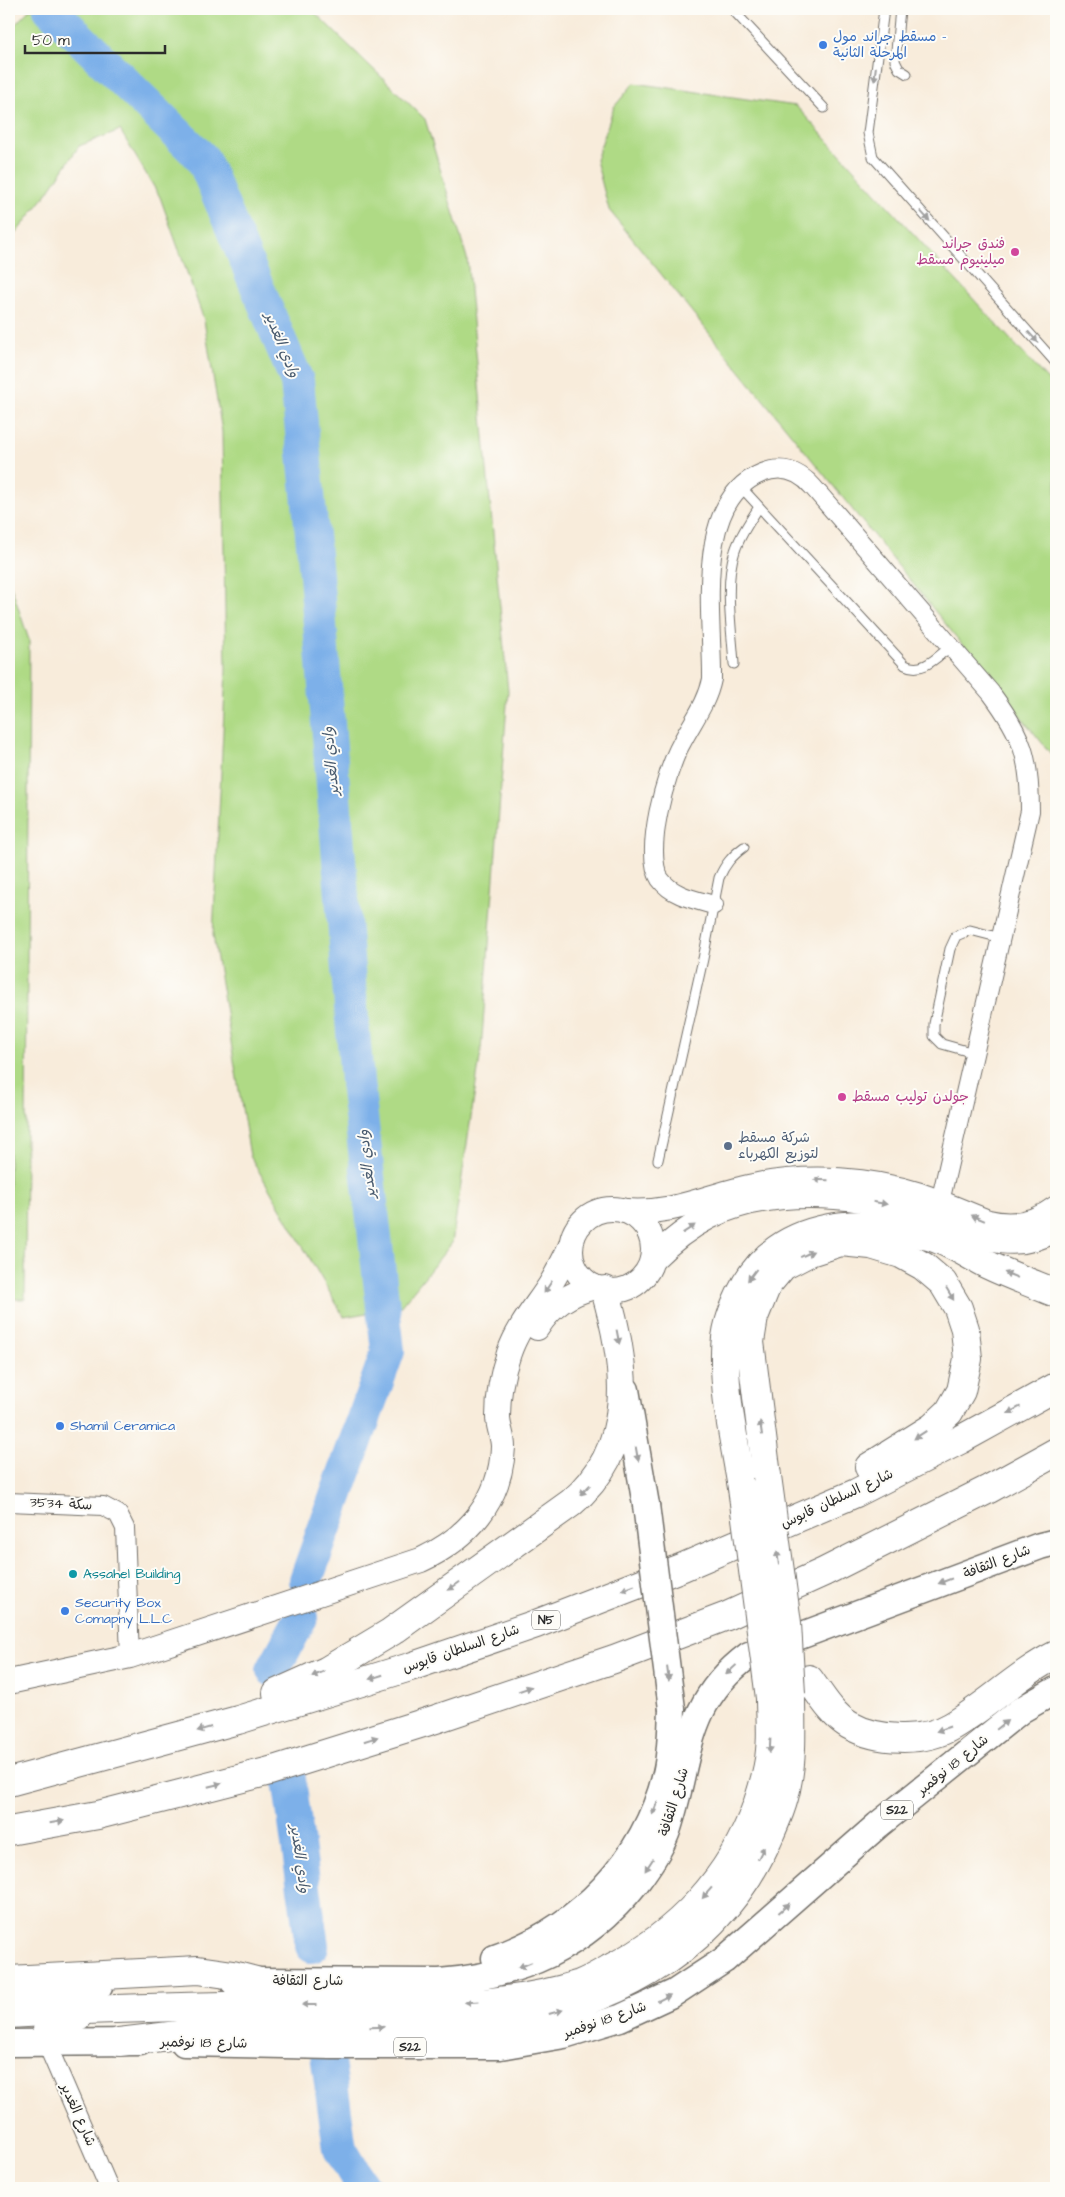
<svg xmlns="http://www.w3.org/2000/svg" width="1065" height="2197" font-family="'Architects Daughter','Playpen Sans Arabic',sans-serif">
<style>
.green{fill:#afda85;stroke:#6d8258}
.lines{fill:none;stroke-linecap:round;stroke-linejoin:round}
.river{stroke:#7db0e9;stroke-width:34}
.lane-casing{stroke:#736f69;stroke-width:11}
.street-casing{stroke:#736f69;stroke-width:20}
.secondary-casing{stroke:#736f69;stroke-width:26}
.primary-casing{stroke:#736f69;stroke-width:29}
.highway-casing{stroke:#736f69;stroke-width:30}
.lane{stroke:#fff;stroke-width:9}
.street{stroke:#fff;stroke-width:18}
.secondary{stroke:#fff;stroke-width:24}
.primary{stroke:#fff;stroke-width:26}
.highway{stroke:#fff;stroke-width:28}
.primary-bridge-casing{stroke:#736f69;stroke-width:29;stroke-linecap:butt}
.highway-bridge-casing{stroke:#736f69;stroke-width:30;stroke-linecap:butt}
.primary-bridge{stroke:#fff;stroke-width:26}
.highway-bridge{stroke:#fff;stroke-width:28}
.oneway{fill:#a0a0a0}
.shop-dot{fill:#3f7fe0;stroke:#fdfcf7;stroke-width:2}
.hotel-dot{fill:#d1479c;stroke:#fdfcf7;stroke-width:2}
.service-dot{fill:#5c6f8a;stroke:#fdfcf7;stroke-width:2}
.culture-dot{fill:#0f9aa8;stroke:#fdfcf7;stroke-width:2}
.labels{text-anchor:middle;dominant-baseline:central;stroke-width:4;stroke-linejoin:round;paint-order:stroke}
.shield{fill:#fdfcf7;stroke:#6a6a68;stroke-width:1}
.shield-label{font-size:12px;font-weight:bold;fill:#2b2b2b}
.shop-label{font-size:14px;fill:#366cbe;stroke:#fdfcf7;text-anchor:start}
.hotel-label{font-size:14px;fill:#b23c85;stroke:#fdfcf7;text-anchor:end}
.service-label{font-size:14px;fill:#4e5e75;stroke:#fdfcf7;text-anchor:start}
.street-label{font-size:14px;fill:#2b2b2b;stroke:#fdfcf7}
.culture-label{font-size:14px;fill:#0d838f;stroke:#fdfcf7;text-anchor:start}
.water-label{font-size:15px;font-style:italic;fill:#485a6e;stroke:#fdfcf7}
</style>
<rect width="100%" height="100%" fill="#fdfcf7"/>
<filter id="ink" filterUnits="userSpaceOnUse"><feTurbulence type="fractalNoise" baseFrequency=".02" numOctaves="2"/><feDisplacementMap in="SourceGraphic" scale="10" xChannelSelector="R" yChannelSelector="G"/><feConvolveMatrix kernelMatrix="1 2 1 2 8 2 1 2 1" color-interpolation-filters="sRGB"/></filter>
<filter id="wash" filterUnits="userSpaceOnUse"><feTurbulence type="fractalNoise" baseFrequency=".0096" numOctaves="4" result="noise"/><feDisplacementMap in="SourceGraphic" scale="20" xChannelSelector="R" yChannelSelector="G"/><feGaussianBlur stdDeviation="1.12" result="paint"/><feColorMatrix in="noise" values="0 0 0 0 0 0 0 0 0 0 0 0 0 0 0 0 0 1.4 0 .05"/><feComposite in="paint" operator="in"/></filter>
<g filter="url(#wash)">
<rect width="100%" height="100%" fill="#f8ecdb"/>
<g class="green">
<polygon points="30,9 311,9 425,119 467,258 508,691 481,1051 452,1243 400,1307 344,1317 250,1156 213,935 226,670 222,432 204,320 160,197 120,130 79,146 46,195 9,242 9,31"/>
<polygon points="634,83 796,106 1056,389 1056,760 609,210 596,160 614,107"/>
<polygon points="9,580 29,640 25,1299 9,1299"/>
</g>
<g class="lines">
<g class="river">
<polyline points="50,9 203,159 297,381 316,575 357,1081 388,1351 306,1580"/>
<polyline points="273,1670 301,1618"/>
<polyline points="288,1772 312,1946"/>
<polyline points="327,2054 340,2149 363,2188"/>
</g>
</g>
</g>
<g filter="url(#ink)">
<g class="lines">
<g class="lane-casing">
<g id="lane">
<polyline points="732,9 824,108"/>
<polyline points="884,9 868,133 873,157 1056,363"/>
<polyline points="900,9 895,61 899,69 907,74"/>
<path d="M741 487 905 665C923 674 937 657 951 646"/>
<path d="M734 664C732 630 724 583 735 551 740 535 750 521 759 507"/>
<polyline points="974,1053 942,1044 934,1036 934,1024 950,949 956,936 970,930 1001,938"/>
<path d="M658 1160 703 959 719 878C725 864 732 856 744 847"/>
</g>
</g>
<g class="street-casing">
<g id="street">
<path d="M714 905C696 900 672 896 660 879 643 853 666 771 681 744 692 722 707 704 712 679 713 619 692 501 762 473 782 465 799 471 813 487L991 693C1023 736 1030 758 1030 811L940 1202"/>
<polyline points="9,1502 103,1506 118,1514 125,1528 130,1656"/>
<polyline points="46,2042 109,2188"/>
</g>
</g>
<g class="secondary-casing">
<g id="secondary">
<circle cx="612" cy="1250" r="41"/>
<path d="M625 1211C677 1215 710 1194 758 1185 811 1175 870 1179 920 1195 943 1203 965 1213 988 1222 1013 1228 1035 1224 1056 1208"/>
<path d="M652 1260C669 1243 687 1228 709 1217 770 1187 849 1193 913 1211 964 1225 1003 1261 1056 1229"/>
<path d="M537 1328C551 1306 569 1293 595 1287"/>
<path d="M9 1682 130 1656 421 1560C468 1538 501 1501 503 1447 503 1436 498 1427 498 1417 498 1396 502 1373 509 1353 518 1327 535 1308 550 1285 558 1272 565 1258 571 1245"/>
</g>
</g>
<g class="primary-casing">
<g id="primary">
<polyline points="626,1390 646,1505"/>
<path d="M495 1958C579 1929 645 1860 666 1774 671 1753 671 1731 672 1709"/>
<path d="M233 1981 439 1982C520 1976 585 1947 636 1883 648 1867 662 1847 668 1828 691 1757 683 1704 749 1655L1040 1546 1056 1542"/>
<polyline points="9,2000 99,1986"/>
<polyline points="9,2043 140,2042"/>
<polyline points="184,2043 332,2046 500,2046 564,2035 620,2018 674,1993 724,1960 878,1825 1021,1710 1056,1690"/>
</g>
</g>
<g class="highway-casing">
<g id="highway">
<polyline points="767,1476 750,1342 754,1317 767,1285 783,1266 810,1252 841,1242 871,1245 901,1254 923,1266 943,1283 958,1308 965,1329 968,1359 961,1391 949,1412 933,1427 869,1467"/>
<path d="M742 1488C735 1444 724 1398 725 1353 725 1331 731 1314 740 1295 775 1221 858 1215 928 1236 948 1241 968 1255 986 1264 1009 1275 1033 1284 1056 1293"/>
<path d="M809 1679C820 1694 832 1715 849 1725 877 1741 924 1743 952 1726 988 1705 1018 1674 1056 1655"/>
<path d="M277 1693 326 1671 391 1632 571 1503C638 1447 627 1365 605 1290"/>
<polyline points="9,1782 238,1720 410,1667 536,1624 683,1567 856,1493 960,1440 1056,1387"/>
<polyline points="9,1831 98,1815 270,1771 436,1719 614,1659 727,1616 824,1572 989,1489 1056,1452"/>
<polyline points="9,1980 198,1970 233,1975 256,1981"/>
<path d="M9 2014C103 2008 198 2006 293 2005 387 2005 489 2013 580 1984 590 1980 600 1974 609 1969 678 1934 731 1878 757 1805 763 1787 769 1768 770 1750 772 1733 770 1715 770 1698"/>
<path d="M46 2042C43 2021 62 2018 78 2017"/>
<path d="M119 2042 220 2030 481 2025C602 2011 714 1957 767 1841 775 1823 784 1804 787 1784 793 1755 791 1724 791 1694"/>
</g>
</g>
<use href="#lane" class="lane"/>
<use href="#street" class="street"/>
<use href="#secondary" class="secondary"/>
<use href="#primary" class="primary"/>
<use href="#highway" class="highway"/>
<g class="primary-bridge-casing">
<polyline id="primary-bridge" points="646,1505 672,1709"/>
</g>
<g class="highway-bridge-casing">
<g id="highway-bridge">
<polyline points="767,1476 787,1623 791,1694"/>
<polyline points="742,1488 770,1698"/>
</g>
</g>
<use href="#primary-bridge" class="primary-bridge"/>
<use href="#highway-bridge" class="highway-bridge"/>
</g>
<defs><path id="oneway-solid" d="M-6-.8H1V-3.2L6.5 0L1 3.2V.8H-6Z" transform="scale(1.25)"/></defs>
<g class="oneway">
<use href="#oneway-solid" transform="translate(875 74) rotate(97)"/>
<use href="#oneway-solid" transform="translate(925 216) rotate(48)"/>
<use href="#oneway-solid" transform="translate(1033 337) rotate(48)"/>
<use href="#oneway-solid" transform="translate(821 1180) rotate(-179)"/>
<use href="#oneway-solid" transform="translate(880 1203) rotate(10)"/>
<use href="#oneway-solid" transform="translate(978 1218) rotate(-157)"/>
<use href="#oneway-solid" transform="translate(689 1229) rotate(-33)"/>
<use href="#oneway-solid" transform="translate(807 1254) rotate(-24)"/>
<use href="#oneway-solid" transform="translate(752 1275) rotate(127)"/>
<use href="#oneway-solid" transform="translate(1011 1275) rotate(-158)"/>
<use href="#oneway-solid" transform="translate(548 1287) rotate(123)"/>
<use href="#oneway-solid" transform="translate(950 1294) rotate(59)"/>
<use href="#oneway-solid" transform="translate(618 1337) rotate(79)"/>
<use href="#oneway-solid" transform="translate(1014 1410) rotate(151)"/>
<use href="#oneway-solid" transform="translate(761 1428) rotate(-98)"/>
<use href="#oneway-solid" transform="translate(920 1435) rotate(147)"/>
<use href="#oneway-solid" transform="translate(637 1454) rotate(80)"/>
<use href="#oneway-solid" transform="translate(585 1490) rotate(134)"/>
<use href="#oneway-solid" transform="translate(778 1558) rotate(-98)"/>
<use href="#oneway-solid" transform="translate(945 1581) rotate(159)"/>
<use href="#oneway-solid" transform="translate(454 1586) rotate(145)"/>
<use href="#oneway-solid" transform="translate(628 1588) rotate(159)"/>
<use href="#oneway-solid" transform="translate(731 1670) rotate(137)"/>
<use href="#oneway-solid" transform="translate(318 1674) rotate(157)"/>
<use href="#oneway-solid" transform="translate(668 1674) rotate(83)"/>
<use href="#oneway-solid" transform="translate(376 1677) rotate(163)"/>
<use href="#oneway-solid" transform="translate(525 1689) rotate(-19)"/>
<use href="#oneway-solid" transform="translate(1002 1725) rotate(-39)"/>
<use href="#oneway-solid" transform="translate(204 1729) rotate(164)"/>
<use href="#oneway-solid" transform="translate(943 1729) rotate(161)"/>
<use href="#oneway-solid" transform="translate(371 1739) rotate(-17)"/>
<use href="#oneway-solid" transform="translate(770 1746) rotate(93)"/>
<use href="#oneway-solid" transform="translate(215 1785) rotate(-14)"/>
<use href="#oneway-solid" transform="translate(655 1808) rotate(111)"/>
<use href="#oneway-solid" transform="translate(57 1822) rotate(-10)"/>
<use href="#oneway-solid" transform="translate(761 1853) rotate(-64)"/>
<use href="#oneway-solid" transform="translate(649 1865) rotate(123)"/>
<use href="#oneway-solid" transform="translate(707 1893) rotate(131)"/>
<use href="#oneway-solid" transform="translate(784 1908) rotate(-42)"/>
<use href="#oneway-solid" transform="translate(525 1965) rotate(158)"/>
<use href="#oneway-solid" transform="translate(664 1998) rotate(-26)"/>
<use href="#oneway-solid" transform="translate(472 2002) rotate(176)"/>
<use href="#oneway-solid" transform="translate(309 2005) rotate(180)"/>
<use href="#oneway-solid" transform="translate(556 2012) rotate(-16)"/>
<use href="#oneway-solid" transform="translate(377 2027) rotate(-1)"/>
</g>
</g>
<g class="shop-dot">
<circle cx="823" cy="45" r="5"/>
<circle cx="60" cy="1426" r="5"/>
<circle cx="65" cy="1611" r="5"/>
</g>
<g class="hotel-dot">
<circle cx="1015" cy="252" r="5"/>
<circle cx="842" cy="1097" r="5"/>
</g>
<circle class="service-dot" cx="728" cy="1146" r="5"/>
<circle class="culture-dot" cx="73" cy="1574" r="5"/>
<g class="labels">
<g class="shield">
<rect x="532" y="1610.5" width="28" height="19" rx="4"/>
<rect x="881" y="1800.5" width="32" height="19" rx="4"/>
<rect x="394" y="2037.5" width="32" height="19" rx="4"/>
</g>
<g class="shield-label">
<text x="546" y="1620">N5</text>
<text x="897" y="1810">S22</text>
<text x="410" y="2047">S22</text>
</g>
<g class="shop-label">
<text x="833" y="37">مسقط جراند مول -<tspan x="833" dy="16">المرحلة الثانية</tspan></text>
<text x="70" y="1426">Shamil Ceramica</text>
<text x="75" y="1603">Security Box<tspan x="75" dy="16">Comapny L.L.C</tspan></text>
</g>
<g class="hotel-label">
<text x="1005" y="244">فندق جراند<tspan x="1005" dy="16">ميلينيوم مسقط</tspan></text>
<text x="852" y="1097" text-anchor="start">جولدن توليب مسقط</text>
</g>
<g class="service-label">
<text x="738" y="1138">شركة مسقط<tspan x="738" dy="16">لتوزيع الكهرباء</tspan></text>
</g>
<g class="street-label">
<text transform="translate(837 1499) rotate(-25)">شارع السلطان قابوس</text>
<text transform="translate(61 1504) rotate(3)">سكة 3534</text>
<text transform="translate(997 1562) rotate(-21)">شارع الثقافة</text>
<text transform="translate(461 1649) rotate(-19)">شارع السلطان قابوس</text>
<text transform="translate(953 1765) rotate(-39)">شارع 18 نوفمبر</text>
<text transform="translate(674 1802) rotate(-73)">شارع الثقافة</text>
<text x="308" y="1981">شارع الثقافة</text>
<text transform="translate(605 2020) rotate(-19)">شارع 18 نوفمبر</text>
<text transform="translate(204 2043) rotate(1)">شارع 18 نوفمبر</text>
<text transform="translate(78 2115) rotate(66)">شارع الغدير</text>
</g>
<g class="culture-label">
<text x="83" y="1574">Assahel Building</text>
</g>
<g class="water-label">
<text transform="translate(282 345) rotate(68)">وادي الغدير</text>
<text transform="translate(331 761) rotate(-95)">وادي الغدير</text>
<text transform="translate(367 1164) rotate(-96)">وادي الغدير</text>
<text transform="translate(300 1859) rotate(82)">وادي الغدير</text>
</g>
</g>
<rect width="1065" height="2197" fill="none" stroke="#fdfcf7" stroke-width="30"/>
<path d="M25 45v8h140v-8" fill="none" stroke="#2b2b2b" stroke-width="2.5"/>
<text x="32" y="45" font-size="15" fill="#2b2b2b" stroke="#fdfcf7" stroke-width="4" paint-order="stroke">50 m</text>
</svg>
